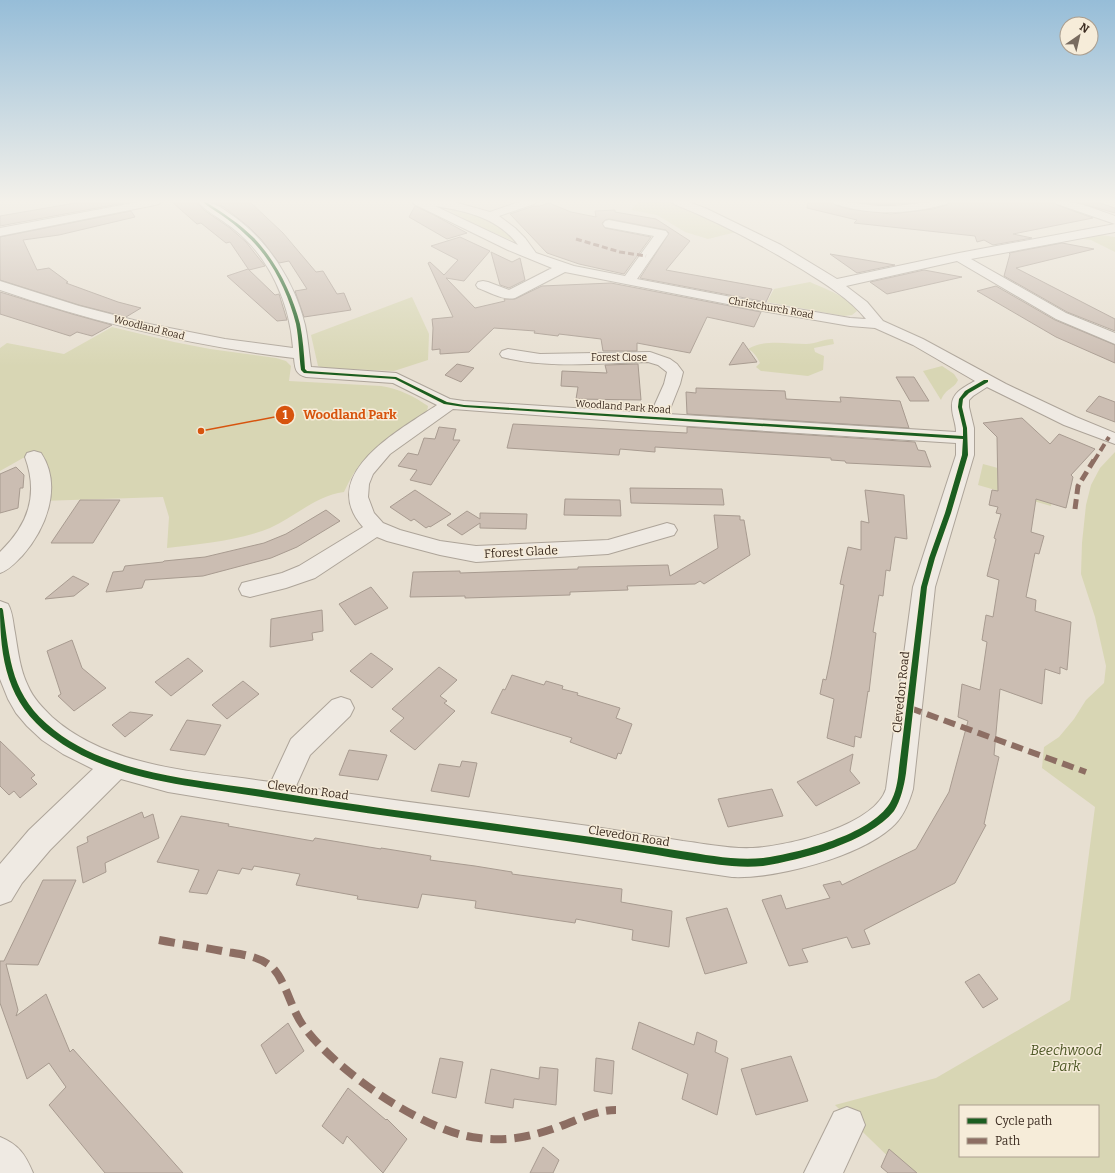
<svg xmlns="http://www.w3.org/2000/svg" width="1115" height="1173" font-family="Bitter,serif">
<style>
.green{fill:#d8d6b4;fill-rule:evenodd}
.building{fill:#cbbdb2;stroke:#a89b90}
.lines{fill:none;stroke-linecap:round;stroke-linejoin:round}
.minor-casing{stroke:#ada499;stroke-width:2}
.minor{fill:#efeae3;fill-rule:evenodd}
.quiet-far4{stroke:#8d6e63;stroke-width:3;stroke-dasharray:6 3;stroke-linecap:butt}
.quiet-far3{stroke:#8d6e63;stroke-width:4;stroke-dasharray:8 4;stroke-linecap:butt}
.quiet-far2{stroke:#8d6e63;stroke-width:5;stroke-dasharray:10 5;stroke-linecap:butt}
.quiet-far1{stroke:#8d6e63;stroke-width:6;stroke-dasharray:12 6;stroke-linecap:butt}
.quiet{stroke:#8d6e63;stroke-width:8;stroke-dasharray:16 8;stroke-linecap:butt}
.cycleway-casing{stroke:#f6ecd9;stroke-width:2}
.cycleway{fill:#1b5e20;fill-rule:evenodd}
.labels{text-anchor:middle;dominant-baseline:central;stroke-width:3;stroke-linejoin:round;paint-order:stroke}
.far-street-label{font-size:10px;fill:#3c2c21;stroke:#f6ecd9}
.street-label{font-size:12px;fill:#3c2c21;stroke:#f6ecd9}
.near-park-label{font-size:14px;font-style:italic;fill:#4f5927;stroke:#f6ecd9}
.leader{fill:none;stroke:#d7540e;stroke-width:1.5}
.callout-dot{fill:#d7540e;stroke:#f6ecd9;stroke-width:1.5}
.mark-label{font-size:12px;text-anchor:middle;font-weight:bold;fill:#fff}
.callout-label{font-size:13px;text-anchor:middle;font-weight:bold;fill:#d7540e;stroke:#f6ecd9;stroke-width:3;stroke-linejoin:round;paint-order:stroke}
</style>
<rect width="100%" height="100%" fill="#e7dfd1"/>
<g class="green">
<polygon points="638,202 670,202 689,208 736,232 708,239 685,232 657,215 631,210"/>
<polygon points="436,204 461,208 503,225 518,243 480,227"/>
<polygon points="1101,235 1115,237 1115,252 1091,240 1083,239"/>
<path d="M810 282C823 288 852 298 857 311L852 315 844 316 767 302 774 289Z"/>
<polygon points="412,297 429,334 428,360 394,371 324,368 318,366 311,335"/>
<path d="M112 327 174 342 210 349 276 358 286 361 291 366 289 381 381 386C400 389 413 396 428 406L427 412C402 430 371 447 354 473 350 479 347 486 344 492 315 496 295 517 270 528 238 541 200 544 167 548L169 517 163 497 41 501 34 457 23 458 0 471V348L7 343 64 354Z"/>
<path d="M833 339 834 344 814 348 815 352 824 356 823 370 808 376 761 371 756 367 760 363C757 357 754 352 748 349 764 339 788 344 806 344 815 344 824 339 833 339Z"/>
<path d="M942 366 954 374 958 380C954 389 946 388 941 400L923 371Z"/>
<path d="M1115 452V1173H905L835 1105 936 1078 1070 1000 1095 807 1042 768 1044 747 1059 737 1074 719 1086 700 1104 683 1106 666 1095 617 1081 574 1082 543 1086 505 1091 485 1100 468ZM960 1106H1098V1156H960Z"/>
<polygon points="983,464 1056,484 1051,506 978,485"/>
</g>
<g class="building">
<polygon points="81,202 124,202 124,203 0,226 0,216"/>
<polygon points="172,202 197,202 204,210 230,228 246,242 265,266 249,270 230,242 226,243 201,223 197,224"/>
<polygon points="211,202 250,202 283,233 316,272 323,271 337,294 344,293 351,310 304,317 295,291 307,289 289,261 279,263 261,239 249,227 224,207"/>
<polygon points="808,202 832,202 835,205 849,209 891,214 933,209 947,205 950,202 1054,202 1057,205 1093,218 1013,234 1032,238 993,245 984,240 977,242 975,236 854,223 857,220 807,208"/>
<polygon points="858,202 919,202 882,205"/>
<polygon points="1076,202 1097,202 1115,208 1115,213"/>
<polygon points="549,203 571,212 596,217 595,211 615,210 615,212 656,219 690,241 666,270 772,289 766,302 640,278 669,233 666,230 609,219 605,220 602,223 605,228 651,237 624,274 579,264 547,253 510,214 534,206 540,206"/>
<polygon points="415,206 434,215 467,233 447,239 409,217"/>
<polygon points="131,211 135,217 59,235 23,240 37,270 49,268 68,282 66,283 118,302 141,308 126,317 79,305 0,280 0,237"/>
<polygon points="460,237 490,251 464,281 446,278 475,308 505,301 504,299 515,299 542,286 611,283 761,312 754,327 707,317 690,353 637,343 637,351 603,351 601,339 559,334 558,336 534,333 535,331 494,328 469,352 440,354 440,349 432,350 433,328 432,319 453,317 428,263 430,262 444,275 458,260 431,246"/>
<polygon points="1062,243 1094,249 1016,268 1115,319 1115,331 1067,312 1004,276 1010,254 1009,253"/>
<polygon points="491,252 512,262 520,258 525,280 509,288 500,285"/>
<polygon points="830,254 895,265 857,273"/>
<polygon points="248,269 275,295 279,294 287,320 277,321 227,276"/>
<polygon points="924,270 962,277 887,294 870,282"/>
<polygon points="996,286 1055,320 1115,345 1115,363 1056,337 977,291"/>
<polygon points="0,292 72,314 112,325 92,336 77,332 70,336 0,314"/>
<polygon points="743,342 757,362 729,365"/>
<polygon points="457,364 474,368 461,382 445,375"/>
<polygon points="638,364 641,400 576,399 578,387 561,386 562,371 607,373 605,365"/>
<polygon points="896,377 914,377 929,401 910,401"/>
<polygon points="696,388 785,391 786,399 841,402 840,397 900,401 909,428 687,414 686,392 696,393"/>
<polygon points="1099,396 1115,402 1115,422 1086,411"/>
<polygon points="1022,418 1050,444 1059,434 1095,449 1071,475 1073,477 1066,508 1036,499 1031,532 1044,536 1039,554 1035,553 1026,597 1036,600 1035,611 1071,622 1067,670 1060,667 1060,674 1045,669 1042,704 1000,689 994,755 999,757 984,824 986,825 955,883 864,930 870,944 852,948 847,937 802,949 808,962 789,966 762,900 781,895 786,909 830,898 823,885 840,881 842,885 916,849 949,792 968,721 958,717 962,684 980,690 987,642 982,640 986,615 993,617 999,580 987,576 996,539 994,538 1001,514 996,513 998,507 989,505 992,490 998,491 997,437 983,423"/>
<polygon points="513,424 687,433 687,427 915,442 918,450 925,451 931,467 846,463 845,461 831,460 831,458 655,447 655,452 620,449 619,455 507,448"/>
<polygon points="439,427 456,429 453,440 460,440 431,485 410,480 417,470 398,466 408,453 418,455 424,438 435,439"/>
<polygon points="16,467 24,475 23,488 20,488 18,508 0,513 0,474"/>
<polygon points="630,488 722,489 724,505 631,503"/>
<polygon points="415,490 451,514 430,527 429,526 426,528 414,519 411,521 390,507"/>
<polygon points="865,490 904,495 907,539 895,537 890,571 886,570 883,596 879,595 873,632 876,633 869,692 868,691 861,738 855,736 854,747 827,738 834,699 820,694 823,679 826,680 831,656 844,585 840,584 848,547 861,550 861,521 869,523"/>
<polygon points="565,499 620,500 621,516 564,515"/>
<polygon points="80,500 120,500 93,543 51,543"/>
<polygon points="326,510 340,521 297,547 271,558 203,576 145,580 142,588 106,592 113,572 123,571 125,566 163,562 164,561 205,557 264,543 286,534"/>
<polygon points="467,511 480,519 480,513 527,514 526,529 480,528 480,523 462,535 447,525"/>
<polygon points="714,515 740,516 740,520 744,520 750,555 704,584 700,581 695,584 627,586 628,590 570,592 570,595 465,598 465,596 410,597 413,572 460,571 460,573 490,572 578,569 578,567 668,565 670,576 718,548"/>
<polygon points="73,576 89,584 74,596 45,599"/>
<polygon points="371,587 388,608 355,625 339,604"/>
<polygon points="322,610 323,631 312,633 313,640 270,647 271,619"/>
<polygon points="72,640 82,668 106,688 74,711 58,696 61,694 47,651"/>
<polygon points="371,653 393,669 372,688 350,671"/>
<polygon points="188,658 203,671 171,696 155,682"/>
<polygon points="439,667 457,680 440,696 447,701 444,703 455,711 415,750 390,731 404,718 392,709"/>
<polygon points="512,675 544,685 546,681 563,686 562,689 578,693 577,695 620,708 616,718 632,724 621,754 618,753 616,759 570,742 572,738 491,713 503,689 505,690"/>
<polygon points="243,681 259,694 227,719 212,705"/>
<polygon points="130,712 153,715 125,737 112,725"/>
<polygon points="187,720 221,725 205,755 170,750"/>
<polygon points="0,741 35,775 31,778 37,784 20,798 14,791 9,795 0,786"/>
<polygon points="349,750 387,755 378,780 339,775"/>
<polygon points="853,754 850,771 860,783 816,806 797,782"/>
<polygon points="462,761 477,763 469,797 431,791 439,764 460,767"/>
<polygon points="772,789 783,816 728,827 718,799"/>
<polygon points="142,812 144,818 153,814 159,838 105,863 106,872 83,883 77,847 88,842 87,837"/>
<polygon points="181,816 229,824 228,826 313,841 315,838 381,849 381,848 431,856 430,860 475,866 512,872 512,874 622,889 621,902 672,911 669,947 632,940 633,930 576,919 575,923 475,908 476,901 422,894 418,908 357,899 358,896 296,885 300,874 254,866 252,870 242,868 239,874 218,870 207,894 189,892 199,870 157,862"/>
<polygon points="43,880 76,880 38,965 6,964 18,1010 16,1016 46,994 70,1052 73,1049 183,1173 105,1173 49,1105 66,1087 49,1063 27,1079 0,1003 0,961 4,961"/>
<polygon points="727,908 747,963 705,974 686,918"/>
<polygon points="979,974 998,999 983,1008 965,982"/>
<polygon points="639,1022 694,1045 697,1032 717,1041 715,1052 728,1058 717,1115 682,1099 688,1074 632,1049"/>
<polygon points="288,1023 304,1051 276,1074 261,1045"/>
<polygon points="791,1056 808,1101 756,1115 741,1069"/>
<polygon points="440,1058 463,1062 456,1098 432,1093"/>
<polygon points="596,1058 614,1061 612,1094 594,1091"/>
<polygon points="540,1067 558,1069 556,1105 514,1099 513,1108 485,1103 491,1069 539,1079"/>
<polygon points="348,1088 386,1120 387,1119 407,1139 383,1173 347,1136 343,1144 322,1126"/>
<polygon points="543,1147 559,1160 553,1173 530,1173"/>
<polygon points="889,1149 917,1173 888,1173 881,1167"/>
</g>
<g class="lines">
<g class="minor-casing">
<g id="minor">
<polygon points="138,202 161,202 159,204 155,205 0,236 0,228"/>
<path d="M198 202C215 201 223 209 236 218 270 244 295 283 305 325 308 339 309 353 311 367L396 373 450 399 464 401 651 413 664 384 667 372 658 365 648 362C600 363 549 369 502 357L500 354 502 351 508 349 540 354 650 352 670 359 677 364 683 372 680 384 668 414 956 432C956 423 952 416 952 407 951 393 964 387 975 381L913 345 875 328 850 326 763 311 565 272 515 298C504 301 489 292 478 288L476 285 478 282 483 281 488 282 509 290 552 268 508 250 414 204 412 202H454L490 212 519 202H536L534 204 499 216 515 228 525 238 536 253 574 266 625 276 654 236 605 227 603 224 605 221 609 220 666 231 668 234 637 279 763 303 850 318 866 319C849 298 825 284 803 270 762 245 719 222 674 204L672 202H688L705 208 781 245 837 279 959 253 1115 224V232L971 259 1066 313 1115 333V344L1056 319 957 261 846 286 867 302 883 321 923 339 1006 384 1076 417 1115 433V444L1064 425 987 387 973 396 969 400V407L974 428V455L935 587 913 789C909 803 903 818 891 828 858 857 776 879 732 877L278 810 168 792 121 779 50 850 22 883 11 901 0 905V864L29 830 93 769 63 754 42 740 27 726 16 713 8 699 0 679V601L8 604C13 613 13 623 15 633 18 651 20 670 28 686 33 698 43 708 52 717 111 769 197 771 271 782L291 739 332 700 341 697 350 700 354 708 350 716 310 755 296 786C394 801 492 812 589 826 620 831 652 836 683 841 706 844 730 849 753 848 788 846 874 826 886 789L913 587 956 455V443L658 424 453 409 390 454 373 474 369 484 368 497 374 513 383 523 400 530 440 541 476 546 608 540 667 523 674 525 677 530 674 535 608 554 476 562 440 555 387 541 377 537 315 578 286 588 250 597 242 595 239 589 242 583 282 573 299 566 363 527C316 474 400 430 437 405L393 383 306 377C295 374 295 368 294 358 193 346 96 323 0 290V281L79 306 149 324 225 339 293 348C290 304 270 258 235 230 226 222 204 210 198 202ZM435 206C467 211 498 218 518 245Z"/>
<path d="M833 202C852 200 870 207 889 206 909 206 929 200 949 202L947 204C909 214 873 216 835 204Z"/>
<path d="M1055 202C1076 200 1095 209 1115 216V224L1057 204Z"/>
<path d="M34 451 41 453C63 486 46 529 22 556 15 563 9 570 0 573V552C28 525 39 495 25 457L27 453Z"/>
<polygon points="847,1107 860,1112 865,1125 843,1173 804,1173 834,1112"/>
<path d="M0 1137C19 1145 25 1154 33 1173H0Z"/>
</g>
</g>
<use href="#minor" class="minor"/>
<polyline class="quiet-far4" points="576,239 620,252 646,256"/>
<polyline class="quiet-far3" points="1094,461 1109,437"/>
<polyline class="quiet-far2" points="1075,509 1078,486 1094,460"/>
<polyline class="quiet-far1" points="910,708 1086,772"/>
<path class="quiet" d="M159 940C180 944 201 947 222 951 237 954 255 955 268 964 284 974 290 1007 302 1024 332 1068 424 1133 479 1138 508 1142 534 1136 561 1126 580 1119 596 1110 616 1110"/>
<g class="cycleway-casing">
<path id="cycleway" d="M203 202H206C223 213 240 224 254 238 276 261 292 293 300 324 303 339 304 354 305 369L307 371 396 377 447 402 464 405 963 436V428L958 407 959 399 965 391 984 380H988V382L969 393 963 399 962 407 967 428 968 455 951 513 935 558 927 587 906 773C904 786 901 800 894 811 869 842 801 860 763 866 753 867 743 867 732 866 699 863 665 856 632 851 582 843 532 836 481 829 406 819 330 808 255 796 186 785 109 780 51 736 7 703 0 659 0 608H2L3 610C10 661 11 696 54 730 79 750 109 761 139 769 181 780 225 784 268 791 365 807 464 819 562 833 602 838 641 845 681 851 708 855 736 861 763 858 799 853 870 835 890 803 896 793 898 780 899 768L921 587 929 558 945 513 962 455 963 439 464 407 444 404 395 379 304 373 301 370C299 355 299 339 296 324 288 292 271 257 246 235 238 227 229 220 220 214 214 210 207 206 203 202Z"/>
</g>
<use href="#cycleway" class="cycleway"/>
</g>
<linearGradient id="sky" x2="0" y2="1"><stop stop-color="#96bdd8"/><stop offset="0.55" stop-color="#f4f1ea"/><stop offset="1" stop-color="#f4f1ea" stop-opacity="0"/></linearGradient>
<rect width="1115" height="366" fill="url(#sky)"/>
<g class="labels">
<g class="far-street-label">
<text transform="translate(771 308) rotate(10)">Christchurch Road</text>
<text transform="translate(149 328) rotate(14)">Woodland Road</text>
<text x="619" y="358">Forest Close</text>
<text transform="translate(623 407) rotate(4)">Woodland Park Road</text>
</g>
<g class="street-label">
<text transform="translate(521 552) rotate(-3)">Fforest Glade</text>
<text transform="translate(901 692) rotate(-84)">Clevedon Road</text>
<text transform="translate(308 790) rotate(8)">Clevedon Road</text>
<text transform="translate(629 836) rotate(9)">Clevedon Road</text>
</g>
<g class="near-park-label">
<text x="1066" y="1050">Beechwood<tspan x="1066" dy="16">Park</tspan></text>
</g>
</g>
<path class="leader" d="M201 431L285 415"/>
<g class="callout-dot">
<circle cx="201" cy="431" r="4"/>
<circle cx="285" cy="415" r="10"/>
</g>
<g class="mark-label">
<text x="285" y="419">1</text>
</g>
<g class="callout-label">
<text x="350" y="419">Woodland Park</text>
</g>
<rect x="959" y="1105" width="140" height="52" fill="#f6ecd9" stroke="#ac9f8f"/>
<rect x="967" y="1118" width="20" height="6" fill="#1b5e20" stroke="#ac9f8f"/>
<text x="995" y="1125" font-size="12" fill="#3c2c21">Cycle path</text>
<rect x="967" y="1138" width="20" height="6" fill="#8d6e63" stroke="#ac9f8f"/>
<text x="995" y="1145" font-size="12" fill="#3c2c21">Path</text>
<g transform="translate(1079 36) rotate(34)"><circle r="19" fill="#f6ecd9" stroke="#ac9f8f"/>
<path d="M0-3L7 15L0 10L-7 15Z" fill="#786b5f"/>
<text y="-6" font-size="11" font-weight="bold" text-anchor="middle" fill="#3c2c21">N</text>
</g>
</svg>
